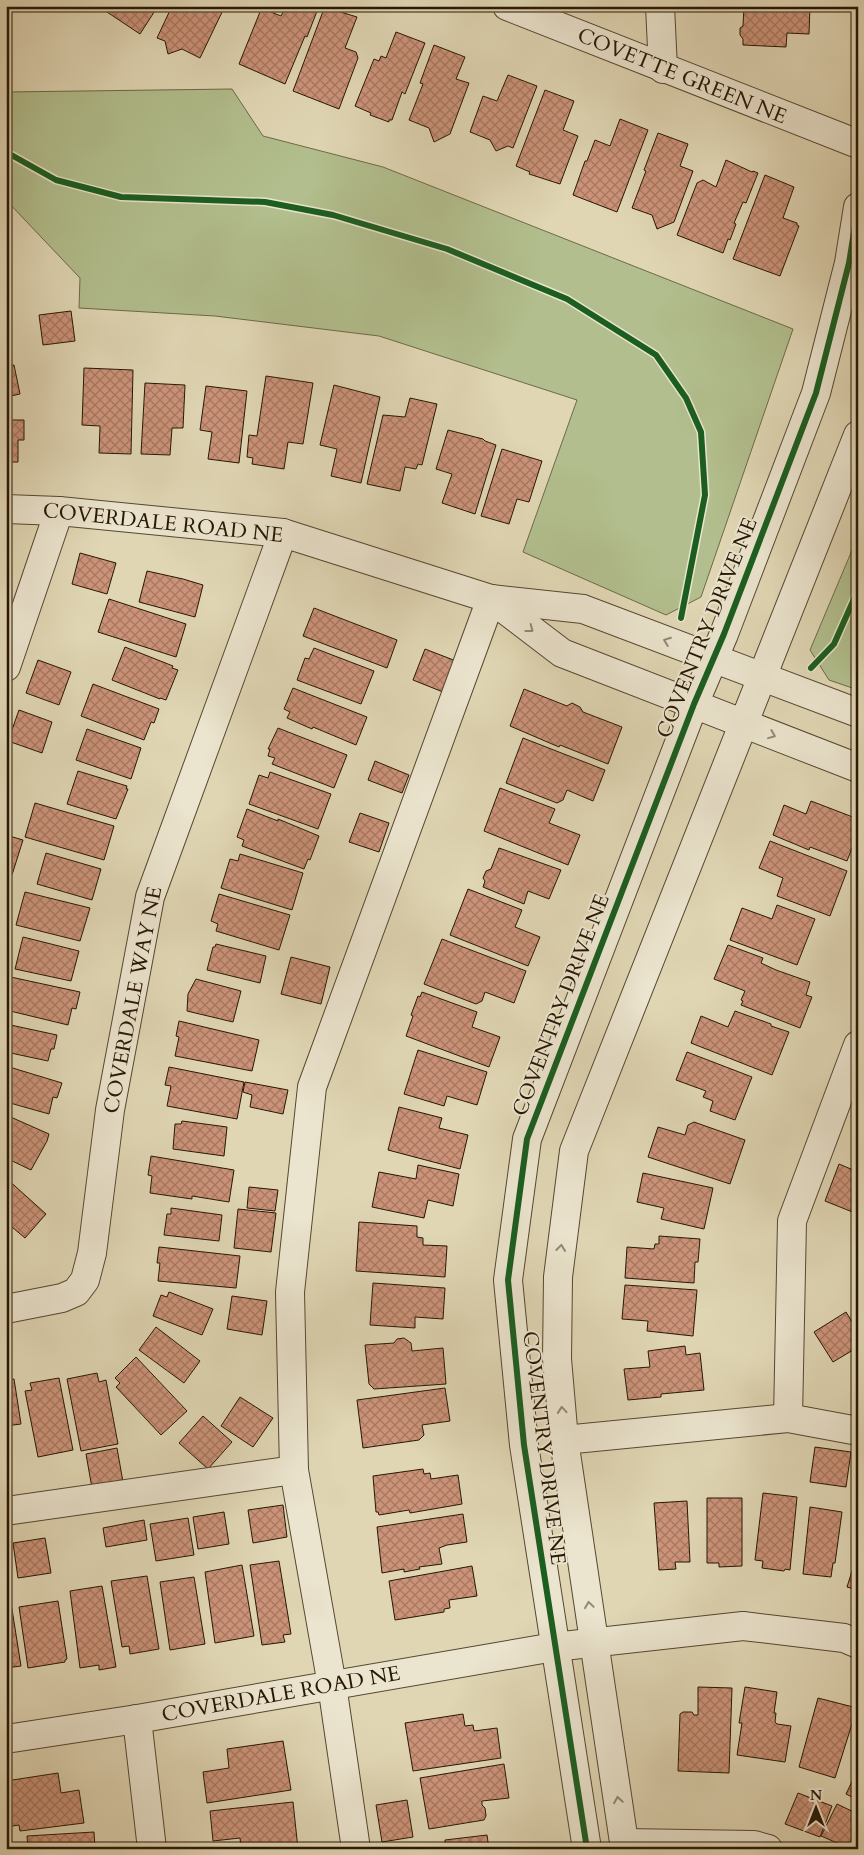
<svg xmlns="http://www.w3.org/2000/svg" width="864" height="1855" font-family="Cardo,serif">
<style>
.green{fill:#b2be8d;stroke:#6c6a48}
.building{fill:url(#building-cross-hatch);stroke:#271704}
.lines{fill:none;stroke-linecap:round;stroke-linejoin:round}
.minor-casing{stroke:#554730;stroke-width:30}
.minor{stroke:#ebe4ce;stroke-width:28}
.cycleway-casing{stroke:#ebe4ce;stroke-width:9}
.cycleway{stroke:#1b5e20;stroke-width:6}
.oneway{stroke:#938873}
.labels{text-anchor:middle;dominant-baseline:central;stroke-width:4;stroke-linejoin:round;paint-order:stroke}
.street-label{font-size:21px;fill:#271704;stroke:#ebe4ce}
</style>
<defs>
<pattern id="building-cross-hatch" width="8" height="8" patternUnits="userSpaceOnUse" patternTransform="scale(1.25)"><rect width="8" height="8" fill="#cc9379"/><path d="M0 0l8 8M0 8l8-8" fill="none" stroke="#a67761"/></pattern>
</defs>
<rect width="100%" height="100%" fill="#e0d6b4"/>
<filter id="stains"><feTurbulence type="fractalNoise" baseFrequency=".004" numOctaves="4"/><feColorMatrix values="0 0 0 0 .2 0 0 0 0 .09 0 0 0 0 .02 0 0 0 .5 -.17"/></filter>
<radialGradient id="worn" r=".72"><stop offset=".6" stop-color="#630" stop-opacity="0"/><stop offset="1" stop-color="#630" stop-opacity=".3"/></radialGradient>
<g class="green">
<polygon points="232,89 263,136 383,167 793,329 701,597 666,615 523,552 577,400 379,336 215,316 79,308 80,278 6,200 6,92"/>
<polygon points="858,536 858,690 829,680 810,650"/>
</g>
<g class="building">
<polygon points="98,6 158,6 140,34"/>
<polygon points="172,6 221,6 224,8 200,58 182,49 168,54 165,41 157,38"/>
<polygon points="286,6 319,6 307,37 305,36 285,84 239,64 262,7 266,9 266,10 281,16"/>
<polygon points="325,6 330,6 331,9 357,17 345,48 356,52 358,58 339,109 293,91"/>
<polygon points="744,6 810,6 809,34 787,33 786,47 743,45 743,39 740,35 740,28 743,26"/>
<polygon points="396,32 425,43 405,94 402,92 392,120 389,120 389,122 370,115 371,113 355,106 374,59 379,61 381,56 386,58"/>
<polygon points="434,45 465,57 456,79 469,83 450,134 434,142 429,128 409,120 423,84 420,83"/>
<polygon points="508,75 537,86 513,148 508,146 496,151 490,140 470,132 483,96 497,101"/>
<polygon points="545,90 574,101 563,130 578,136 560,184 529,174 530,172 516,166"/>
<polygon points="620,119 648,130 617,212 573,195 585,161 587,161 595,140 610,146"/>
<polygon points="658,133 688,144 680,166 693,171 674,222 657,229 652,215 632,208 646,171 644,170"/>
<polygon points="726,160 752,172 753,171 758,173 746,203 743,202 734,223 736,224 730,240 728,239 723,253 677,235 697,183 703,180 716,187"/>
<polygon points="765,175 794,187 783,218 797,223 797,225 799,226 780,276 733,259"/>
<polygon points="71,311 75,341 43,345 39,315"/>
<polygon points="14,365 20,394 6,397 6,366"/>
<polygon points="84,368 133,370 131,454 99,453 100,426 82,425"/>
<polygon points="266,376 313,383 303,444 288,442 284,469 252,464 253,458 247,457 249,435 257,436"/>
<polygon points="145,383 185,385 183,428 172,428 170,455 141,454"/>
<polygon points="334,385 380,397 361,483 331,476 337,449 320,445"/>
<polygon points="206,386 247,391 239,463 208,459 212,432 200,430"/>
<polygon points="410,398 437,404 422,465 418,464 416,469 405,467 400,491 367,484 383,415 405,417"/>
<polygon points="6,420 24,420 24,440 18,440 18,462 6,462"/>
<polygon points="448,430 483,439 485,441 496,445 475,514 442,503 452,474 436,469"/>
<polygon points="502,449 542,461 529,502 517,499 509,524 481,516"/>
<polygon points="80,553 116,563 107,594 72,584"/>
<polygon points="147,571 183,579 203,585 195,617 139,602"/>
<polygon points="109,599 186,624 176,657 98,632"/>
<polygon points="314,608 397,640 387,668 303,636"/>
<polygon points="125,647 173,666 172,668 178,670 166,700 160,698 160,699 112,680"/>
<polygon points="314,648 374,671 361,704 297,680 305,658 309,659"/>
<polygon points="425,649 456,661 443,692 413,680"/>
<polygon points="38,660 71,672 59,705 26,693"/>
<polygon points="93,684 159,709 154,723 151,722 144,740 81,716"/>
<polygon points="293,688 367,717 356,745 313,727 312,729 287,718 290,712 284,709"/>
<polygon points="524,689 567,706 572,703 580,707 583,712 622,727 608,764 560,745 559,747 510,726"/>
<polygon points="19,710 52,722 42,753 8,741"/>
<polygon points="278,728 347,755 334,788 272,764 275,758 268,756 270,749 268,749"/>
<polygon points="87,729 141,748 131,779 76,760"/>
<polygon points="523,738 605,770 593,801 567,790 563,800 557,803 506,783"/>
<polygon points="375,761 409,775 402,793 368,780"/>
<polygon points="78,771 127,786 126,789 128,789 116,819 67,804"/>
<polygon points="270,772 331,794 318,829 249,804 259,775 268,778"/>
<polygon points="500,788 555,809 549,823 580,835 568,865 484,831"/>
<polygon points="811,801 858,819 858,841 854,843 847,861 810,847 809,850 773,835 784,805 806,814"/>
<polygon points="35,803 114,826 104,860 25,837"/>
<polygon points="247,809 278,821 278,819 319,836 310,860 308,859 304,869 242,846 244,840 237,837"/>
<polygon points="360,813 389,823 379,852 349,842"/>
<polygon points="6,835 23,840 12,875 6,873"/>
<polygon points="770,841 847,871 830,916 777,896 783,878 759,868"/>
<polygon points="499,848 561,870 549,899 528,891 524,904 483,887 485,881 483,878 486,871 491,869"/>
<polygon points="46,853 101,869 92,900 37,884"/>
<polygon points="240,854 303,873 292,910 221,888 230,859 238,861"/>
<polygon points="468,889 522,910 515,927 540,937 528,966 450,935"/>
<polygon points="25,892 90,908 80,941 16,925"/>
<polygon points="219,894 290,915 279,950 216,931 218,924 211,921"/>
<polygon points="777,905 815,919 797,965 730,940 742,908 772,919"/>
<polygon points="23,937 79,951 71,981 15,969"/>
<polygon points="442,939 526,971 514,1003 485,992 482,1001 476,1004 424,984"/>
<polygon points="216,944 266,956 260,983 207,970 213,947 215,947"/>
<polygon points="728,945 763,958 761,963 776,970 810,982 806,995 812,997 800,1028 741,1005 743,1001 741,1000 745,991 714,979"/>
<polygon points="291,957 330,967 321,1004 281,994"/>
<polygon points="6,976 80,992 76,1009 72,1008 68,1025 6,1010"/>
<polygon points="196,979 241,991 233,1022 187,1011 188,994"/>
<polygon points="422,992 477,1012 472,1027 500,1037 489,1067 406,1036 413,1016 411,1015 418,996 420,997"/>
<polygon points="735,1011 771,1024 771,1026 789,1032 772,1075 691,1043 701,1016 728,1027"/>
<polygon points="179,1021 259,1040 252,1071 175,1056 179,1037 176,1036"/>
<polygon points="6,1024 57,1035 54,1049 51,1049 48,1061 6,1052"/>
<polygon points="418,1050 487,1072 477,1105 447,1096 444,1106 404,1094"/>
<polygon points="687,1052 752,1077 735,1120 710,1111 713,1101 703,1097 706,1091 676,1080"/>
<polygon points="6,1066 62,1083 57,1098 53,1097 49,1114 10,1103 10,1101 6,1100"/>
<polygon points="169,1067 244,1082 237,1119 167,1106 171,1086 165,1085"/>
<polygon points="245,1082 288,1090 283,1114 250,1107 252,1095 243,1092"/>
<polygon points="399,1107 442,1118 439,1128 468,1135 460,1169 388,1150"/>
<polygon points="6,1115 49,1134 47,1141 31,1170 6,1158"/>
<polygon points="182,1121 227,1127 224,1156 173,1149 175,1124 181,1124"/>
<polygon points="694,1122 745,1140 730,1184 648,1157 658,1127 685,1135 688,1125"/>
<polygon points="151,1156 234,1170 229,1202 192,1196 192,1199 150,1193 152,1176 148,1175"/>
<polygon points="839,1164 858,1172 858,1205 855,1213 825,1201"/>
<polygon points="418,1165 459,1174 453,1206 428,1200 424,1218 372,1207 379,1172 416,1179"/>
<polygon points="643,1173 713,1188 704,1229 661,1219 664,1208 637,1202"/>
<polygon points="6,1178 46,1214 25,1238 6,1222"/>
<polygon points="249,1187 278,1190 275,1211 247,1208"/>
<polygon points="171,1208 222,1215 219,1241 164,1235 167,1214 171,1214"/>
<polygon points="238,1209 276,1213 271,1252 234,1248"/>
<polygon points="359,1222 417,1226 417,1237 423,1238 423,1245 447,1246 445,1277 356,1271"/>
<polygon points="659,1236 700,1239 698,1262 695,1262 694,1283 625,1278 627,1247 654,1249 655,1244 659,1244"/>
<polygon points="159,1247 240,1256 236,1288 158,1281 160,1263 157,1263"/>
<polygon points="373,1283 445,1288 443,1319 415,1317 415,1328 370,1325"/>
<polygon points="625,1285 697,1290 693,1336 647,1331 648,1321 622,1319"/>
<polygon points="169,1292 213,1309 202,1335 153,1316 161,1295 167,1297"/>
<polygon points="232,1296 267,1301 262,1335 227,1329"/>
<polygon points="846,1312 858,1331 858,1347 833,1362 814,1332"/>
<polygon points="156,1327 200,1361 184,1383 139,1350"/>
<polygon points="404,1338 411,1343 412,1351 443,1348 446,1384 374,1389 369,1384 365,1345 394,1343 397,1339"/>
<polygon points="685,1346 686,1355 700,1353 704,1390 661,1394 661,1397 628,1400 624,1369 650,1367 648,1351"/>
<polygon points="136,1357 187,1411 161,1435 116,1387 120,1383 115,1378"/>
<polygon points="97,1373 99,1382 106,1380 118,1444 81,1451 67,1379"/>
<polygon points="59,1378 73,1450 38,1457 25,1391 32,1390 30,1383"/>
<polygon points="14,1379 21,1424 6,1426 6,1380"/>
<polygon points="445,1388 450,1421 422,1425 424,1435 419,1440 363,1448 357,1400"/>
<polygon points="240,1397 273,1418 253,1447 221,1426"/>
<polygon points="203,1416 232,1442 208,1469 179,1443"/>
<polygon points="815,1447 851,1452 846,1487 810,1482"/>
<polygon points="117,1448 123,1482 92,1488 86,1454"/>
<polygon points="423,1469 424,1474 430,1473 431,1479 458,1475 462,1504 410,1513 409,1510 379,1515 378,1512 376,1512 373,1476"/>
<polygon points="763,1493 797,1497 790,1570 785,1569 784,1571 762,1568 763,1561 755,1560"/>
<polygon points="707,1498 742,1498 742,1566 719,1567 719,1563 707,1563"/>
<polygon points="687,1501 690,1562 675,1562 676,1569 659,1570 654,1503"/>
<polygon points="283,1505 287,1537 253,1543 248,1510"/>
<polygon points="810,1507 842,1512 835,1563 833,1563 831,1577 803,1574"/>
<polygon points="224,1512 229,1544 198,1549 193,1517"/>
<polygon points="463,1514 467,1542 447,1545 439,1548 442,1564 419,1567 420,1569 404,1572 404,1569 382,1573 377,1527"/>
<polygon points="188,1518 194,1555 156,1561 150,1524"/>
<polygon points="144,1520 147,1540 106,1547 103,1528"/>
<polygon points="45,1538 51,1573 18,1578 13,1543"/>
<polygon points="858,1552 858,1590 847,1587"/>
<polygon points="279,1561 291,1634 283,1635 285,1642 262,1645 250,1565"/>
<polygon points="242,1565 254,1636 215,1643 205,1572"/>
<polygon points="472,1566 477,1596 449,1600 450,1608 444,1609 444,1612 395,1620 389,1581"/>
<polygon points="147,1576 159,1649 130,1654 129,1646 122,1647 111,1581"/>
<polygon points="194,1577 205,1644 170,1650 160,1582"/>
<polygon points="102,1586 116,1667 99,1670 99,1665 80,1668 70,1591"/>
<polygon points="58,1601 67,1659 65,1660 65,1662 28,1668 19,1607"/>
<polygon points="6,1603 11,1603 21,1666 6,1668"/>
<polygon points="698,1687 732,1688 729,1773 678,1771 680,1714 683,1712 692,1712 694,1715 698,1715"/>
<polygon points="745,1687 777,1692 774,1713 776,1713 775,1722 777,1724 791,1726 785,1762 737,1755 742,1723 739,1723"/>
<polygon points="818,1698 857,1708 835,1778 799,1767"/>
<polygon points="463,1714 465,1726 473,1725 474,1731 497,1728 501,1758 413,1771 405,1723"/>
<polygon points="283,1741 291,1790 207,1803 203,1772 229,1768 227,1749"/>
<polygon points="504,1764 509,1798 482,1801 482,1805 485,1808 486,1816 484,1820 429,1829 420,1778"/>
<polygon points="858,1769 858,1800 846,1794"/>
<polygon points="58,1773 61,1793 79,1790 84,1823 20,1831 19,1825 6,1827 6,1781"/>
<polygon points="798,1793 832,1806 820,1837 785,1824"/>
<polygon points="407,1800 413,1837 382,1842 376,1805"/>
<polygon points="293,1802 298,1849 241,1849 240,1838 213,1841 210,1811"/>
<polygon points="837,1804 858,1814 858,1834 851,1849 821,1836"/>
<polygon points="94,1832 95,1849 28,1849 27,1836"/>
<polygon points="487,1835 489,1849 445,1849 445,1840"/>
</g>
<g class="lines">
<g class="minor-casing">
<g id="minor">
<polyline points="507,6 858,144"/>
<polyline points="660,6 663,69"/>
<polyline points="6,509 59,511 283,533 491,599 583,609 858,713"/>
<polyline points="491,599 562,653 858,768"/>
<polyline points="6,667 59,511"/>
<polyline points="6,1309 62,1298 76,1292 85,1280 92,1253 110,1110 150,897 283,533"/>
<polyline points="788,1418 792,1221 858,1045"/>
<polyline points="564,1440 788,1418 858,1431"/>
<polyline points="6,1511 294,1470"/>
<polyline points="137,1719 152,1849"/>
<polyline points="6,1739 137,1719 554,1647 743,1626 844,1638 858,1644"/>
<polyline points="625,1843 754,1845 768,1849"/>
<polyline points="356,1849 332,1685 294,1470 290,1292 312,1087 491,599"/>
<polyline points="587,1849 524,1445 508,1280 527,1139 694,704 724,634 816,393 849,263 858,207"/>
<polyline points="625,1849 564,1440 557,1359 558,1277 574,1151 858,435"/>
</g>
</g>
<use href="#minor" class="minor"/>
<g class="cycleway-casing">
<g id="cycleway">
<polyline points="6,152 56,180 121,197 265,202 333,215 447,249 567,299 656,355 686,398 701,432 705,495 681,618"/>
<polyline points="811,668 834,644 858,590"/>
<polyline points="587,1849 524,1445 508,1280 527,1139 694,704 724,634 816,393 849,263 858,207"/>
</g>
</g>
<use href="#cycleway" class="cycleway"/>
</g>
<defs><path id="oneway-chevron" d="M-2-3.5L2.5 0L-2 3.5" fill="none" stroke-width="1.6" stroke-linecap="round" stroke-linejoin="round" transform="scale(1.25)"/></defs>
<g class="oneway">
<use href="#oneway-chevron" transform="translate(530 629) rotate(37)"/>
<use href="#oneway-chevron" transform="translate(667 641) rotate(-159)"/>
<use href="#oneway-chevron" transform="translate(772 735) rotate(22)"/>
<use href="#oneway-chevron" transform="translate(561 1248) rotate(-83)"/>
<use href="#oneway-chevron" transform="translate(562 1410) rotate(-95)"/>
<use href="#oneway-chevron" transform="translate(589 1605) rotate(-98)"/>
<use href="#oneway-chevron" transform="translate(618 1800) rotate(-99)"/>
</g>
<g class="labels">
<g class="street-label">
<text transform="translate(682 76) rotate(22)">COVETTE GREEN NE</text>
<text transform="translate(163 523) rotate(6)">COVERDALE ROAD NE</text>
<text transform="translate(707 628) rotate(-68)">COVENTRY DRIVE NE</text>
<text transform="translate(133 1000) rotate(-79)">COVERDALE WAY NE</text>
<text transform="translate(561 1005) rotate(-69)">COVENTRY DRIVE NE</text>
<text transform="translate(544 1448) rotate(83)">COVENTRY DRIVE NE</text>
<text transform="translate(281 1694) rotate(-10)">COVERDALE ROAD NE</text>
</g>
</g>
<rect width="864" height="1855" fill="none" stroke="#e0d6b4" stroke-width="25"/>
<rect x="8" y="8" width="849" height="1840" fill="none" stroke="#271704" stroke-width="2.5"/>
<rect x="12" y="12" width="839" height="1830" fill="none" stroke="#271704"/>
<g transform="translate(816 1808)" stroke="#ebe4ce" stroke-width="4" paint-order="stroke">
<path d="M0-4L9 19L0 12L-9 19Z" fill="#271704"/>
<text y="-8" font-size="14" font-weight="bold" text-anchor="middle" fill="#271704">N</text>
</g>
<rect width="100%" height="100%" filter="url(#stains)"/>
<rect width="100%" height="100%" fill="url(#worn)"/>
</svg>
